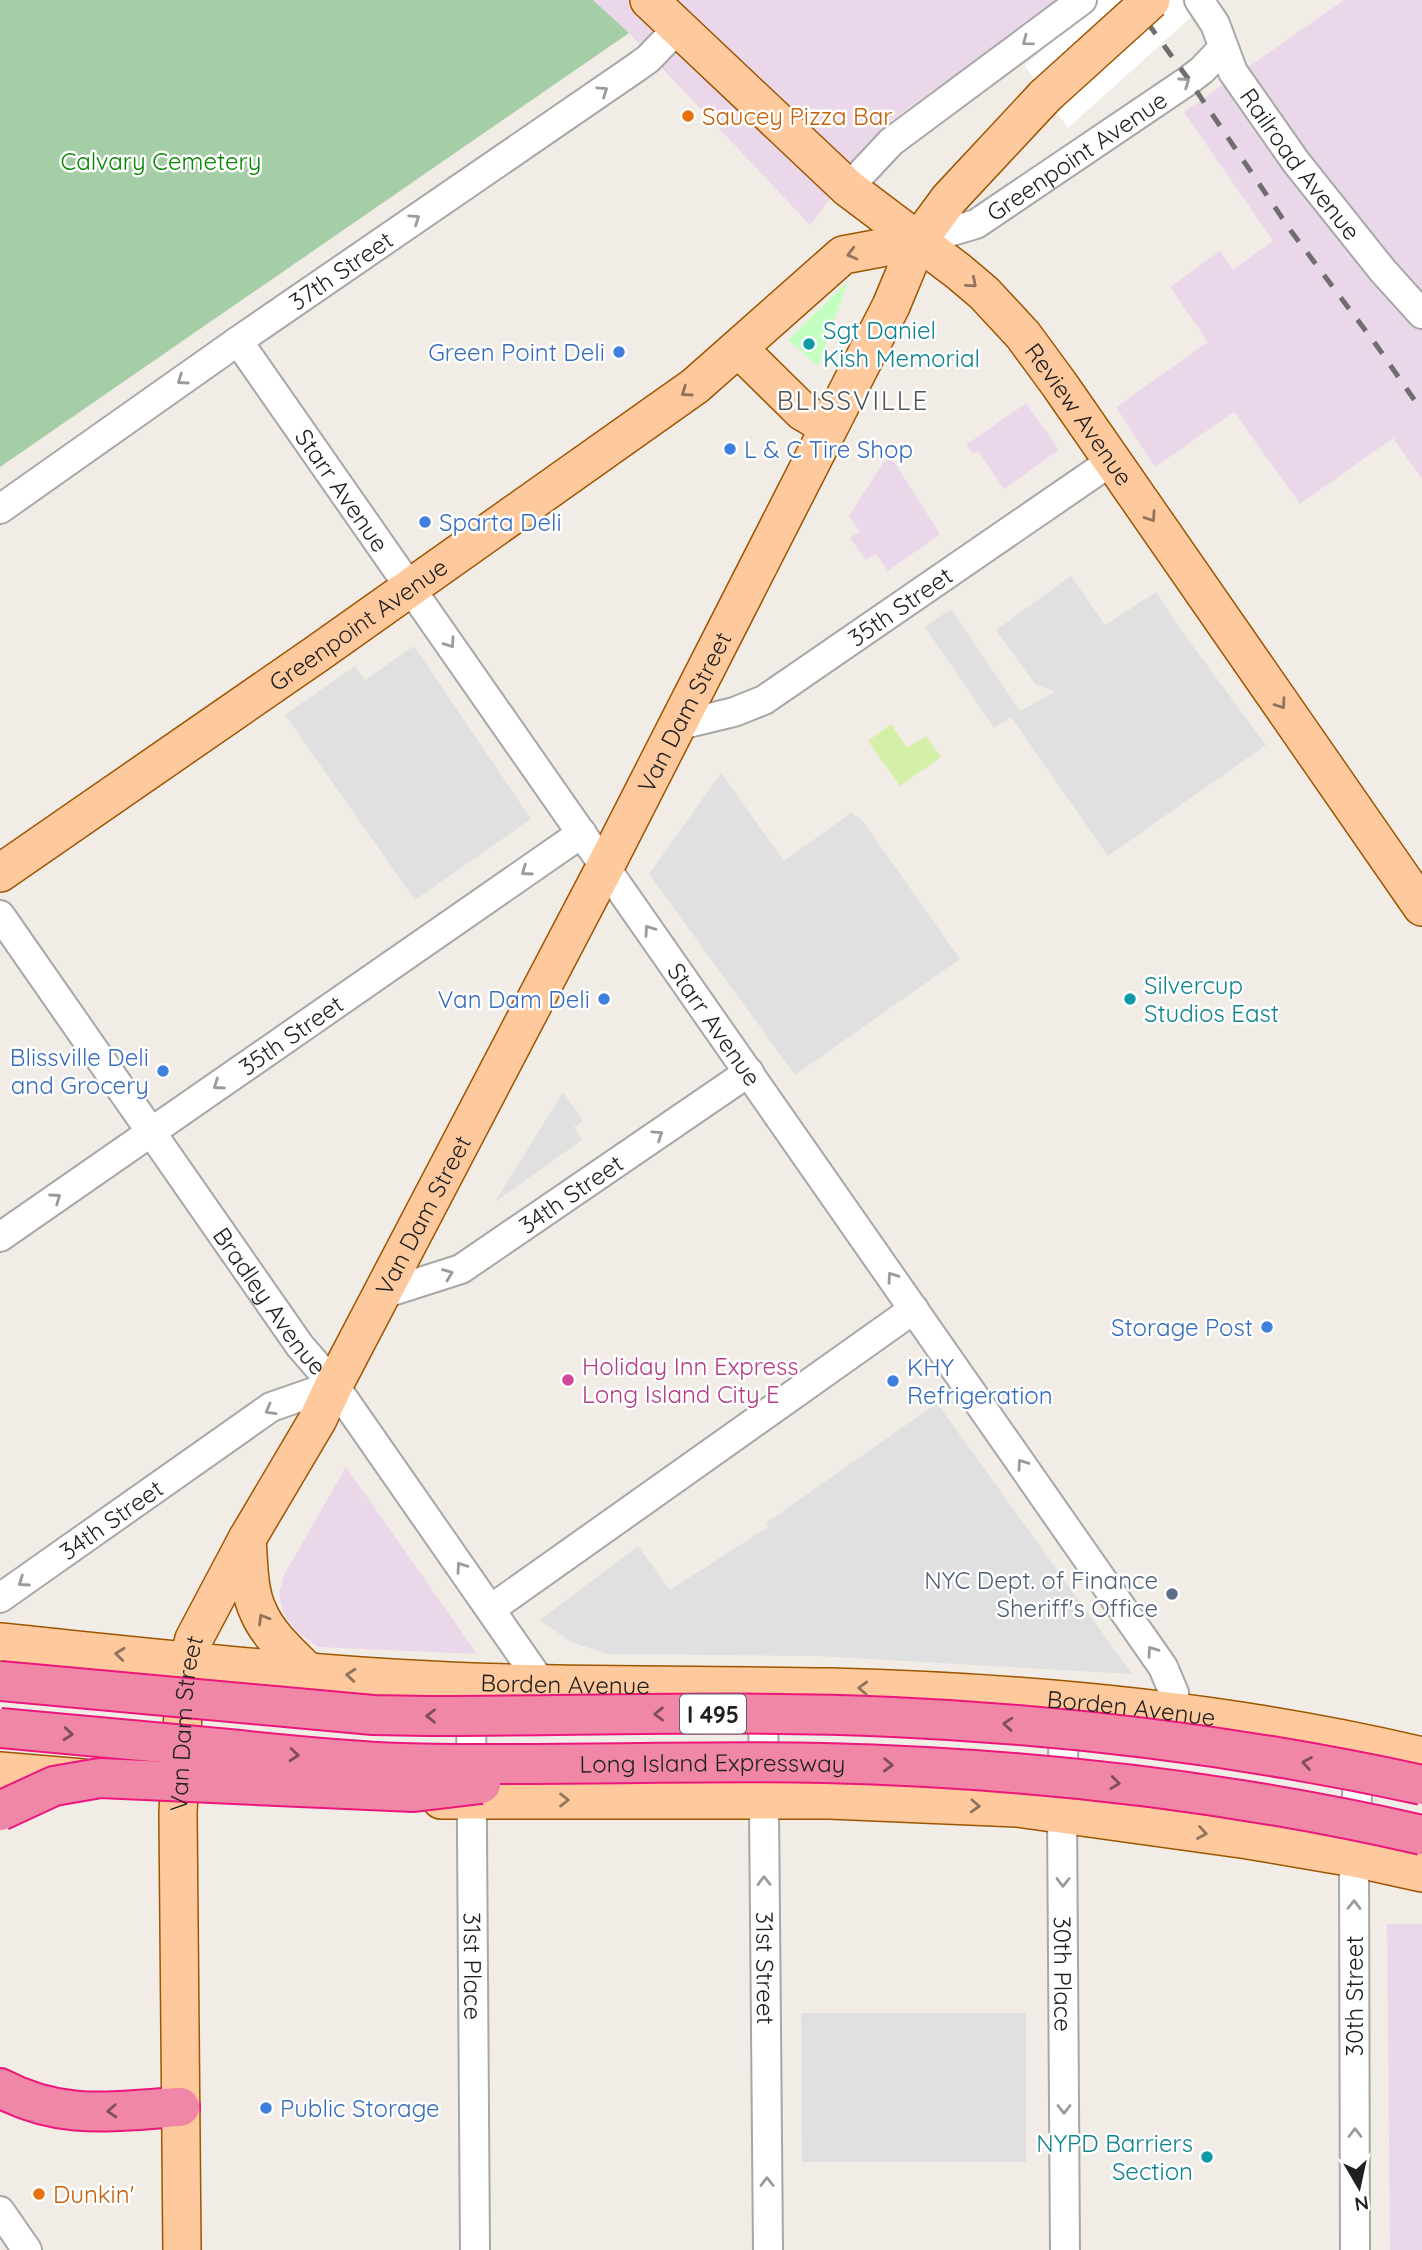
<svg xmlns="http://www.w3.org/2000/svg" width="1422" height="2250" font-family="Quicksand,sans-serif">
<style>
.industrial{fill:#ebd7ea}
.grass{fill:#d4f0a8}
.cemetery{fill:#a5cda6}
.park{fill:#c3ffc0}
.parking{fill:#e0e0e0}
.pier{fill:#fff}
.lines{fill:none;stroke-linecap:round;stroke-linejoin:round}
.minor-casing{stroke:#a7a7a7;stroke-width:32}
.major-casing{stroke:#9d5600;stroke-width:40}
.highway-casing{stroke:#ed167a;stroke-width:42}
.minor{stroke:#fff;stroke-width:28}
.major{stroke:#ffc99e;stroke-width:37}
.highway{stroke:#f087a7;stroke-width:38}
.rail{stroke:#6e6e6e;stroke-width:5;stroke-dasharray:14 14;stroke-linecap:butt}
.major-bridge-casing{stroke:#9d5600;stroke-width:40;stroke-linecap:butt}
.highway-bridge-casing{stroke:#ed167a;stroke-width:42;stroke-linecap:butt}
.major-bridge{stroke:#ffc99e;stroke-width:37}
.highway-bridge{stroke:#f087a7;stroke-width:38}
.oneway{stroke:#9b9b9b}
.oneway2{stroke:#90745f}
.oneway3{stroke:#7e4e5d}
.food-dot{fill:#e8710a;stroke:#fff;stroke-width:2.5}
.culture-dot{fill:#0f9aa8;stroke:#fff;stroke-width:2.5}
.shop-dot{fill:#3f7fe0;stroke:#fff;stroke-width:2.5}
.hotel-dot{fill:#d1479c;stroke:#fff;stroke-width:2.5}
.service-dot{fill:#5c6f8a;stroke:#fff;stroke-width:2.5}
.labels{text-anchor:middle;dominant-baseline:central;stroke-width:5;stroke-linejoin:round;paint-order:stroke}
.shield{fill:#fff;stroke:#636363;stroke-width:2}
.shield-label{font-size:23px;font-weight:bold;fill:#202020}
.food-label{font-size:24px;fill:#c56008;stroke:#fff;text-anchor:start}
.street-label{font-size:24px;fill:#202020;stroke:#fff}
.park-label{font-size:24px;fill:#078602;stroke:#fff}
.culture-label{font-size:24px;fill:#0d838f;stroke:#fff;text-anchor:start}
.shop-label{font-size:24px;fill:#366cbe;stroke:#fff;text-anchor:end}
.hotel-label{font-size:24px;fill:#b23c85;stroke:#fff;text-anchor:start}
.service-label{font-size:24px;fill:#4e5e75;stroke:#fff;text-anchor:end}
.neighbourhood-label{font-size:26px;letter-spacing:2px;fill:#535353;stroke:#fff}
</style>
<rect width="100%" height="100%" fill="#f2ece6"/>
<g class="industrial">
<polygon points="593,0 1060,0 889,122 810,225 629,33"/>
<polygon points="1344,0 1422,0 1422,479 1393,438 1300,504 1234,412 1155,467 1116,407 1208,342 1170,287 1220,251 1233,270 1273,241 1184,112"/>
<polygon points="1026,403 1059,450 1004,489 978,451 973,454 966,445"/>
<polygon points="889,454 940,534 888,571 876,554 866,560 850,538 860,531 849,516"/>
<polygon points="346,1467 477,1654 318,1647 298,1632 289,1622 283,1611 279,1594 284,1575"/>
<polygon points="1387,1924 1422,1924 1422,2250 1390,2250"/>
</g>
<polygon class="grass" points="891,724 907,748 926,736 941,757 900,786 868,741"/>
<polygon class="cemetery" points="0,0 593,0 629,33 0,467"/>
<polygon class="park" points="848,281 818,366 788,340"/>
<g class="parking">
<polygon points="1071,576 1105,625 1156,592 1181,630 1266,745 1108,856 1011,717 994,728 925,627 951,609 1020,711 1055,692 1035,684 996,630"/>
<polygon points="414,646 531,819 415,900 285,715 355,666 365,680"/>
<polygon points="721,773 784,861 851,813 862,820 960,959 795,1075 649,874"/>
<polygon points="563,1092 583,1121 574,1127 582,1140 495,1202"/>
<polygon points="937,1403 1132,1674 816,1656 608,1654 571,1642 540,1620 638,1546 670,1590 768,1527 766,1523"/>
<polygon points="801,2013 1026,2013 1026,2162 802,2162"/>
</g>
<polygon class="pier" points="1095,0 1210,0 1068,128 1025,66"/>
<g class="lines">
<g class="minor-casing">
<g id="minor">
<path id="s1" d="M1199 0 1215 24 1233 72 1296 162 1383 271 1422 314"/>
<polyline points="848,188 891,142 1082,0"/>
<path id="s2" d="M918 241 976 224 1189 80 1202 70 1223 48"/>
<path id="s3" d="M238 341 1163 1667 1174 1693 1176 1713"/>
<path id="s4" d="M0 509 238 341 634 69 648 59 678 28"/>
<path id="s5" d="M676 726 734 712 764 700 1113 460"/>
<path id="s6" d="M0 915 300 1346 334 1385 542 1684"/>
<path id="s7" d="M0 1237 582 833"/>
<path id="s8" d="M383 1294 461 1269 749 1072"/>
<path id="s9" d="M0 1598 271 1407 334 1385"/>
<polyline points="491,1609 914,1309"/>
<path id="s10" d="M471 1696 475 2250"/>
<path id="s11" d="M763 1697 768 2250"/>
<path id="s12" d="M1064 1710 1062 1813 1065 2250"/>
<polyline points="0,2211 27,2250"/>
<polyline points="1355,2250 1354,1858 1359,1752"/>
</g>
</g>
<g class="major-casing">
<g id="major">
<path id="s13" d="M649 0 848 188 958 271 984 293 1023 335 1059 384 1422 907"/>
<polyline points="739,349 803,412 829,427"/>
<path id="s14" d="M0 873 318 653 695 386 843 255 918 241"/>
<path d="M247 1539C249 1562 248 1590 258 1611 268 1635 289 1653 307 1671"/>
<path id="s15" d="M0 1642C157 1658 314 1676 472 1682 592 1686 711 1685 831 1687 1025 1692 1233 1711 1422 1756"/>
<polyline points="0,1771 83,1778"/>
<polyline points="441,1800 830,1800 1017,1808 1248,1840 1354,1858 1422,1873"/>
<path id="s16" d="M182 2250 178 1813 184 1692 188 1661 194 1639 247 1539 318 1419 334 1385 605 867 891 306 918 241 949 199 1045 96"/>
</g>
</g>
<g class="highway-casing">
<path id="highway" d="M0 2088C63 2121 112 2111 180 2107"/>
</g>
<use href="#minor" class="minor"/>
<use href="#major" class="major"/>
<use href="#highway" class="highway"/>
<polyline class="rail" points="1131,0 1189,80 1291,231 1377,346 1422,411"/>
<g class="major-bridge-casing">
<polyline id="major-bridge" points="1045,96 1151,0"/>
</g>
<g class="highway-bridge-casing">
<g id="highway-bridge">
<path d="M0 1681 373 1715 428 1716C583 1716 738 1710 893 1717 1070 1725 1249 1747 1422 1785"/>
<path id="s17" d="M0 1728C76 1735 153 1742 229 1749 286 1755 343 1761 401 1763 542 1767 683 1760 824 1763 1025 1768 1226 1790 1422 1835"/>
<polyline points="0,1811 54,1786 100,1778 414,1792 481,1784"/>
</g>
</g>
<use href="#major-bridge" class="major-bridge"/>
<use href="#highway-bridge" class="highway-bridge"/>
</g>
<defs><path id="oneway-chevron" d="M-2-3.5L2.5 0L-2 3.5" fill="none" stroke-width="1.6" stroke-linecap="round" stroke-linejoin="round" transform="scale(1.75)"/></defs>
<g class="oneway">
<use href="#oneway-chevron" transform="translate(1027 41) rotate(143)"/>
<use href="#oneway-chevron" transform="translate(1185 82) rotate(-35)"/>
<use href="#oneway-chevron" transform="translate(603 91) rotate(-34)"/>
<use href="#oneway-chevron" transform="translate(415 219) rotate(-34)"/>
<use href="#oneway-chevron" transform="translate(182 380) rotate(145)"/>
<use href="#oneway-chevron" transform="translate(450 643) rotate(55)"/>
<use href="#oneway-chevron" transform="translate(526 871) rotate(145)"/>
<use href="#oneway-chevron" transform="translate(649 930) rotate(-125)"/>
<use href="#oneway-chevron" transform="translate(218 1085) rotate(145)"/>
<use href="#oneway-chevron" transform="translate(658 1135) rotate(-34)"/>
<use href="#oneway-chevron" transform="translate(56 1198) rotate(-35)"/>
<use href="#oneway-chevron" transform="translate(448 1274) rotate(-21)"/>
<use href="#oneway-chevron" transform="translate(892 1277) rotate(-125)"/>
<use href="#oneway-chevron" transform="translate(270 1410) rotate(151)"/>
<use href="#oneway-chevron" transform="translate(1022 1464) rotate(-125)"/>
<use href="#oneway-chevron" transform="translate(461 1567) rotate(-125)"/>
<use href="#oneway-chevron" transform="translate(23 1582) rotate(145)"/>
<use href="#oneway-chevron" transform="translate(1152 1651) rotate(-125)"/>
<use href="#oneway-chevron" transform="translate(764 1881) rotate(-91)"/>
<use href="#oneway-chevron" transform="translate(1063 1882) rotate(90)"/>
<use href="#oneway-chevron" transform="translate(1354 1905) rotate(-89)"/>
<use href="#oneway-chevron" transform="translate(1064 2109) rotate(90)"/>
<use href="#oneway-chevron" transform="translate(1355 2133) rotate(-90)"/>
<use href="#oneway-chevron" transform="translate(767 2182) rotate(-90)"/>
</g>
<g class="oneway2">
<use href="#oneway-chevron" transform="translate(852 254) rotate(165)"/>
<use href="#oneway-chevron" transform="translate(972 283) rotate(41)"/>
<use href="#oneway-chevron" transform="translate(686 392) rotate(145)"/>
<use href="#oneway-chevron" transform="translate(1151 517) rotate(56)"/>
<use href="#oneway-chevron" transform="translate(1281 704) rotate(55)"/>
<use href="#oneway-chevron" transform="translate(263 1619) rotate(-121)"/>
<use href="#oneway-chevron" transform="translate(120 1654) rotate(-174)"/>
<use href="#oneway-chevron" transform="translate(351 1675) rotate(-175)"/>
<use href="#oneway-chevron" transform="translate(863 1688) rotate(-178)"/>
<use href="#oneway-chevron" transform="translate(564 1800)"/>
<use href="#oneway-chevron" transform="translate(975 1806) rotate(3)"/>
<use href="#oneway-chevron" transform="translate(1202 1833) rotate(9)"/>
</g>
<g class="oneway3">
<use href="#oneway-chevron" transform="translate(659 1714) rotate(179)"/>
<use href="#oneway-chevron" transform="translate(431 1716) rotate(-179)"/>
<use href="#oneway-chevron" transform="translate(1008 1724) rotate(-176)"/>
<use href="#oneway-chevron" transform="translate(68 1734) rotate(5)"/>
<use href="#oneway-chevron" transform="translate(294 1755) rotate(5)"/>
<use href="#oneway-chevron" transform="translate(1307 1763) rotate(-171)"/>
<use href="#oneway-chevron" transform="translate(888 1765) rotate(2)"/>
<use href="#oneway-chevron" transform="translate(1115 1783) rotate(7)"/>
<use href="#oneway-chevron" transform="translate(112 2111) rotate(177)"/>
</g>
<g class="food-dot">
<circle cx="688" cy="116" r="7"/>
<circle cx="39" cy="2194" r="7"/>
</g>
<g class="culture-dot">
<circle cx="809" cy="344" r="7"/>
<circle cx="1130" cy="999" r="7"/>
<circle cx="1207" cy="2157" r="7"/>
</g>
<g class="shop-dot">
<circle cx="619" cy="352" r="7"/>
<circle cx="730" cy="449" r="7"/>
<circle cx="425" cy="522" r="7"/>
<circle cx="604" cy="999" r="7"/>
<circle cx="163" cy="1071" r="7"/>
<circle cx="1267" cy="1327" r="7"/>
<circle cx="893" cy="1381" r="7"/>
<circle cx="266" cy="2108" r="7"/>
</g>
<circle class="hotel-dot" cx="568" cy="1380" r="7"/>
<circle class="service-dot" cx="1172" cy="1594" r="7"/>
<g class="labels">
<rect class="shield" x="680" y="1694.5" width="66" height="39" rx="5"/>
<g class="shield-label">
<text x="713" y="1714">I 495</text>
</g>
<g class="food-label">
<text x="702" y="116">Saucey Pizza Bar</text>
<text x="53" y="2194">Dunkin'</text>
</g>
<g class="street-label">
<text stroke="none"><textPath href="#s2" startOffset="182">Greenpoint Avenue</textPath></text>
<text stroke="none"><textPath href="#s1" startOffset="194">Railroad Avenue</textPath></text>
<text stroke="none"><textPath href="#s4" startOffset="416">37th Street</textPath></text>
<text stroke="none"><textPath href="#s13" startOffset="600">Review Avenue</textPath></text>
<text stroke="none"><textPath href="#s3" startOffset="182">Starr Avenue</textPath></text>
<text stroke="none"><textPath href="#s5" startOffset="257">35th Street</textPath></text>
<text stroke="none"><textPath href="#s14" startOffset="436">Greenpoint Avenue</textPath></text>
<text stroke="none"><textPath href="#s16" startOffset="1661">Van Dam Street</textPath></text>
<text stroke="none"><textPath href="#s3" startOffset="833">Starr Avenue</textPath></text>
<text stroke="none"><textPath href="#s7" startOffset="354">35th Street</textPath></text>
<text stroke="none"><textPath href="#s8" startOffset="215">34th Street</textPath></text>
<text stroke="none"><textPath href="#s16" startOffset="1094">Van Dam Street</textPath></text>
<text stroke="none"><textPath href="#s6" startOffset="471">Bradley Avenue</textPath></text>
<text stroke="none"><textPath href="#s9" startOffset="136">34th Street</textPath></text>
<text stroke="none"><textPath href="#s15" startOffset="567">Borden Avenue</textPath></text>
<text stroke="none"><textPath href="#s15" startOffset="1134">Borden Avenue</textPath></text>
<text stroke="none"><textPath href="#s16" startOffset="527">Van Dam Street</textPath></text>
<text stroke="none"><textPath href="#s17" startOffset="714">Long Island Expressway</textPath></text>
<text stroke="none"><textPath href="#s10" startOffset="270">31st Place</textPath></text>
<text stroke="none"><textPath href="#s11" startOffset="271">31st Street</textPath></text>
<text stroke="none"><textPath href="#s12" startOffset="264">30th Place</textPath></text>
<text transform="translate(1354 1996) rotate(-90)">30th Street</text>
</g>
<g class="park-label">
<text x="161" y="161">Calvary Cemetery</text>
</g>
<g class="culture-label">
<text x="823" y="330">Sgt Daniel<tspan x="823" dy="28">Kish Memorial</tspan></text>
<text x="1144" y="985">Silvercup<tspan x="1144" dy="28">Studios East</tspan></text>
<text x="1193" y="2143" text-anchor="end">NYPD Barriers<tspan x="1193" dy="28">Section</tspan></text>
</g>
<g class="shop-label">
<text x="605" y="352">Green Point Deli</text>
<text x="744" y="449" text-anchor="start">L &amp; C Tire Shop</text>
<text x="439" y="522" text-anchor="start">Sparta Deli</text>
<text x="590" y="999">Van Dam Deli</text>
<text x="149" y="1057">Blissville Deli<tspan x="149" dy="28">and Grocery</tspan></text>
<text x="1253" y="1327">Storage Post</text>
<text x="907" y="1367" text-anchor="start">KHY<tspan x="907" dy="28">Refrigeration</tspan></text>
<text x="280" y="2108" text-anchor="start">Public Storage</text>
</g>
<g class="hotel-label">
<text x="582" y="1366">Holiday Inn Express<tspan x="582" dy="28">Long Island City E</tspan></text>
</g>
<g class="service-label">
<text x="1158" y="1580">NYC Dept. of Finance<tspan x="1158" dy="28">Sheriff's Office</tspan></text>
</g>
<g class="neighbourhood-label">
<text x="853" y="400">BLISSVILLE</text>
</g>
</g>
<g transform="translate(1359 2187) rotate(171)" stroke="#ffffff" stroke-width="5" paint-order="stroke">
<path d="M0-5L12 26L0 18L-12 26Z" fill="#202020"/>
<text y="-10" font-size="19" font-weight="bold" text-anchor="middle" fill="#202020">N</text>
</g>
</svg>
